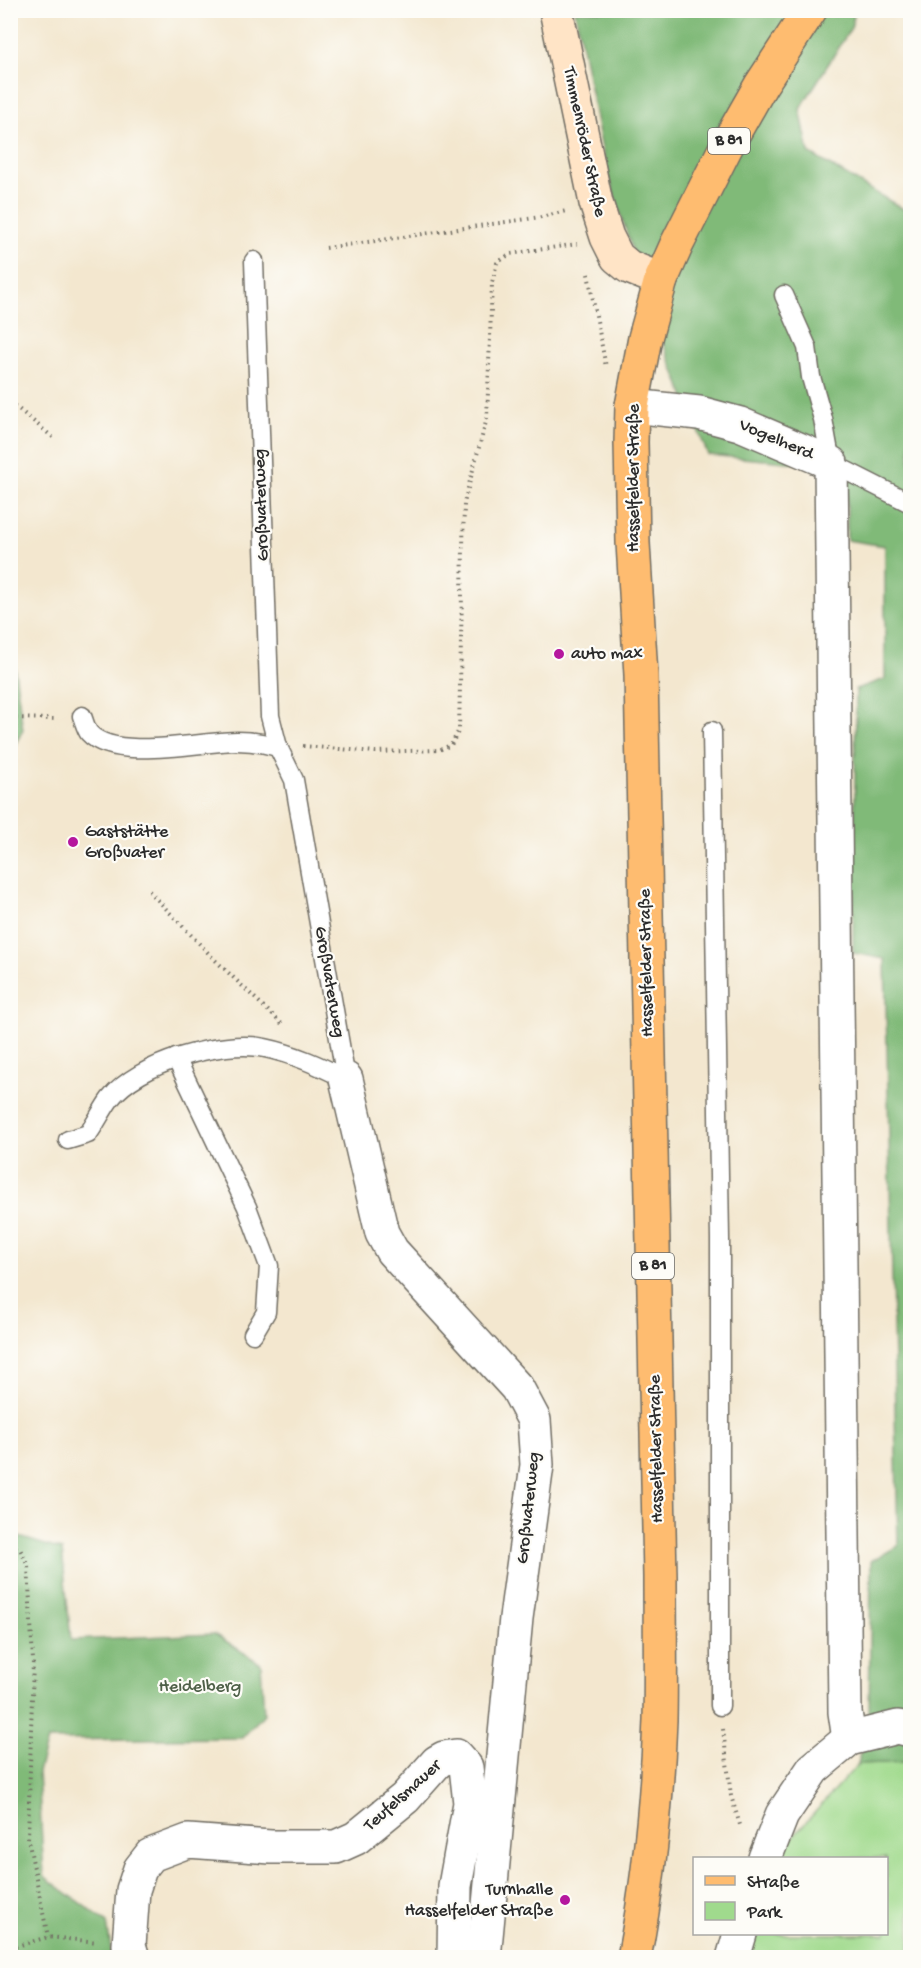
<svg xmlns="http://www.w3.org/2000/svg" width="921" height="1968" font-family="'Gochi Hand',sans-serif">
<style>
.green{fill:#a0da8d;stroke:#66825c;stroke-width:1.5}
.forest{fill:#80ba78;stroke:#567252;stroke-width:1.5}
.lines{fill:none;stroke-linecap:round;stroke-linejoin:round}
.service-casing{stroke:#716d64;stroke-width:21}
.minor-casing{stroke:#716d64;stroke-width:36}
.secondary-casing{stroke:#716d64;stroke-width:36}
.primary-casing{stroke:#716d64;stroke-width:36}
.path{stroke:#716d64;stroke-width:4;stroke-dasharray:1.5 4.5;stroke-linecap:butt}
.service{stroke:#fff;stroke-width:18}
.minor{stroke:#fff;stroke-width:33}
.secondary{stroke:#ffe4c6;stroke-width:33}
.primary{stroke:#febc70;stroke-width:33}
.poi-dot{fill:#b5179e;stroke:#fdfcf7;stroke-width:2}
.labels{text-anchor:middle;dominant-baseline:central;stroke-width:4.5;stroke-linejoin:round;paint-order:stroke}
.shield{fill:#fdfcf7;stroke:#6a6a68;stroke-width:1.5}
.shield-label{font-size:16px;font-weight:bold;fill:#2b2b2b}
.street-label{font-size:18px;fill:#2b2b2b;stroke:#fdfcf7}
.poi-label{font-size:18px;fill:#2b2b2b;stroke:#fdfcf7;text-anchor:start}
.park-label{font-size:18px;fill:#4e6048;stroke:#fdfcf7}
</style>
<rect width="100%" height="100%" fill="#fdfcf7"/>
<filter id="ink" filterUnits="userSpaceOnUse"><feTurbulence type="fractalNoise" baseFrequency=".0167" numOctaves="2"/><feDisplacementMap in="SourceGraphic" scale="12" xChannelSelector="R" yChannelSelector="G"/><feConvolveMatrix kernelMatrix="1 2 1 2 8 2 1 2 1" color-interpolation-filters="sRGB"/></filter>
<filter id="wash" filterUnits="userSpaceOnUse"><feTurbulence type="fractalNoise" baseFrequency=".008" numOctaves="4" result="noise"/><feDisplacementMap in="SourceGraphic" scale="24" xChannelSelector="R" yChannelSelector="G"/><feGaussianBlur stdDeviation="1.35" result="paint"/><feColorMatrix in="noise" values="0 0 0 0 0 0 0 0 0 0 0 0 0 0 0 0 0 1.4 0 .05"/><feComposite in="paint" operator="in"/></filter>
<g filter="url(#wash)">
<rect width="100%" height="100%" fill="#f3e7cf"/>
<polygon class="green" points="905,1762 910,1770 910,1957 746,1958 755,1934 886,1934 886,1858 780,1858 784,1847 858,1764"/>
<g class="forest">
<polygon points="575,11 855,11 851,28 800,109 809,153 910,213 910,1770 905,1762 858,1764 869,1716 871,1561 898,1546 885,959 853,953 856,689 885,679 885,546 847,540 847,486 809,464 708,455 661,338 606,169"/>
<polygon points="11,641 23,730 11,752 10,752"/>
<polygon points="11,1513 13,1535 62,1550 71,1640 215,1634 261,1664 264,1714 242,1738 47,1740 38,1772 44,1876 107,1923 112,1957 11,1957"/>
</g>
</g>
<g filter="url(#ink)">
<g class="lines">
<g class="service-casing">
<g id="service">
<polyline points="254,261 270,716 278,747 294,780 346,1079"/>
<polyline points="784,295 807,347 811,377 823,419 831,463 910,503"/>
<path d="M82 716C84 721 86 729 89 733 115 762 202 741 237 741 252 741 264 743 278 747"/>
<polyline points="712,731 720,1239 720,1706"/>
<polyline points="176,1058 247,1207 269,1266 266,1312 253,1334"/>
<path d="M68 1140 88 1134C96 1123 102 1110 110 1099 138 1063 221 1039 265 1048 294 1054 320 1066 346 1079"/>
</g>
</g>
<g class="minor-casing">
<g id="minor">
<polyline points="632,406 699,413 740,424 831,463 845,1712 849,1739"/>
<polyline points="346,1079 382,1233 392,1251 517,1388 534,1420 537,1465 516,1618 484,1958"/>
<polyline points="765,1858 782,1815 813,1769 849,1739 898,1727 910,1730"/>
<polyline points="133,1958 129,1945 133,1890 140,1869 151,1855 188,1841 271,1847 336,1847 356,1838 405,1798 437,1762 444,1758 456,1756 466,1767 470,1803 455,1886 454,1958"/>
<polyline points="733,1958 740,1934"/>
</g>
</g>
<g class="secondary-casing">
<polyline id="secondary" points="556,10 596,203 607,237 617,257 629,267 661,280"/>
</g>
<g class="primary-casing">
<path id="primary" d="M634 1958C649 1880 657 1799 660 1720 661 1672 660 1625 660 1577L641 675 633 543 631 442 632 406 645 338 661 280 677 244 728 143 761 85 810 10"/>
</g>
<g class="path">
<polyline points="326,248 541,217 566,211"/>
<polyline points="588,274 606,367"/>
<polyline points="10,402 55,439"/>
<polyline points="10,718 58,719"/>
<polyline points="303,746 375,752 439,750 451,745 459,730 464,503 487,418 492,283 497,263 510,254 577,244"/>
<polyline points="149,891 213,958 283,1025"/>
<polyline points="10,1546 20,1549 28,1566 33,1661 28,1839 48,1937"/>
<polyline points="723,1729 731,1796 741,1828"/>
<polyline points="10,1948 48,1937 98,1942"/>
</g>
<use href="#service" class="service"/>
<use href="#minor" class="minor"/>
<use href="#secondary" class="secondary"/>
<use href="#primary" class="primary"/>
</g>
</g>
<g class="poi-dot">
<circle cx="559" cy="654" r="6"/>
<circle cx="73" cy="842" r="6"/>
<circle cx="565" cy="1900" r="6"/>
</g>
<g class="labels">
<g class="shield">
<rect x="708" y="128" width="42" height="26" rx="4.5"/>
<rect x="632" y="1253" width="42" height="26" rx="4.5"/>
</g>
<g class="shield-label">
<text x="729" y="141">B 81</text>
<text x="653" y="1266">B 81</text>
</g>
<g class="street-label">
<text transform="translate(584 142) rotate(78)">Timmenröder Straße</text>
<text transform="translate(776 440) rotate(23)">Vogelherd</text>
<text transform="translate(634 478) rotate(-90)">Hasselfelder Straße</text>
<text transform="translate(262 505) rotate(-92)">Großvaterweg</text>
<text transform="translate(647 963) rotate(-91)">Hasselfelder Straße</text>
<text transform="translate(329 982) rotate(80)">Großvaterweg</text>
<text transform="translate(657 1449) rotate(-91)">Hasselfelder Straße</text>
<text transform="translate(529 1508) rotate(-84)">Großvaterweg</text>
<text transform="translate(403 1796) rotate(-42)">Teufelsmauer</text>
</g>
<g class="poi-label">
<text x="571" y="654">auto max</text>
<text x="85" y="832">Gaststätte<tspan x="85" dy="21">Großvater</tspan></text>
<text x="553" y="1890" text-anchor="end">Turnhalle<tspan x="553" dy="21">Hasselfelder Straße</tspan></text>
</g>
<g class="park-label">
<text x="200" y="1687">Heidelberg</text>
</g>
</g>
<rect width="921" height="1968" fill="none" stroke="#fdfcf7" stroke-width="36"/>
<rect x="693" y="1857" width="195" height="78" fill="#fdfcf7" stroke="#a9a8a5" stroke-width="1.5"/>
<rect x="705" y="1876" width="30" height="9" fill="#febc70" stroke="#a9a8a5" stroke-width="1.5"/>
<text x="747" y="1887" font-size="18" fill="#2b2b2b">Straße</text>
<rect x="705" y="1902" width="30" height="18" fill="#a0da8d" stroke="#a9a8a5" stroke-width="1.5"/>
<text x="747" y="1917" font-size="18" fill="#2b2b2b">Park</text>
</svg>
